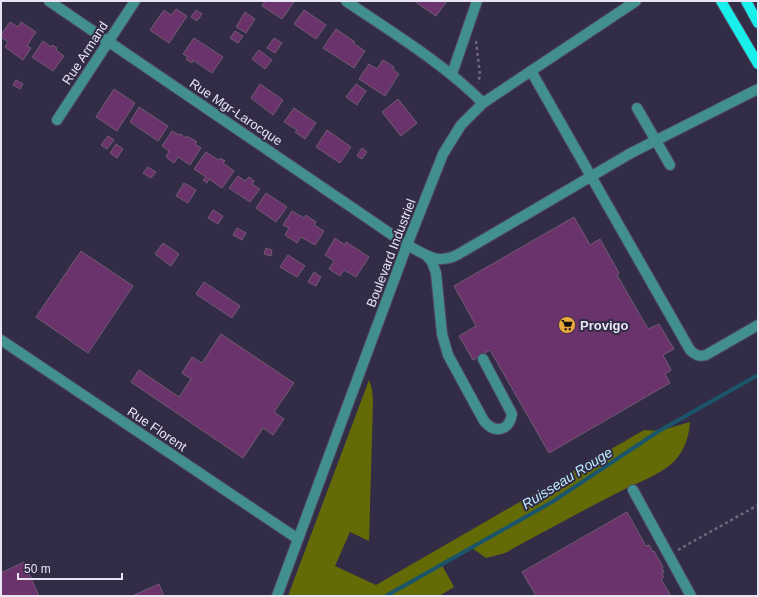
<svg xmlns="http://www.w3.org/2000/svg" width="759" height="597" font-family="Arial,sans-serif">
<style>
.forest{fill:#646b06}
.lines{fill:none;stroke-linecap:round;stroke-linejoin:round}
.stream{stroke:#1b5569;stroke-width:4}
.building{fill:#6b336c;stroke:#725b72}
.minor-casing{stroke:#504962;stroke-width:12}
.major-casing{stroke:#504962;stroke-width:12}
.path{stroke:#6d677e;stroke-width:2.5;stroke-dasharray:3 3;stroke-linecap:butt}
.minor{stroke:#42908e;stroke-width:10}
.major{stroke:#19f0eb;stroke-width:10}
.labels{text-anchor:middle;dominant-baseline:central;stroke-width:4;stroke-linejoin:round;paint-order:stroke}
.street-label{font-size:13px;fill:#e8e4f5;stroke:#332c46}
.poi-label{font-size:13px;font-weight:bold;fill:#e8e4f5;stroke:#332c46;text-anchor:start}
.water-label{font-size:14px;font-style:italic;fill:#baebfe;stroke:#332c46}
</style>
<rect width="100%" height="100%" fill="#332c46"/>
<path class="forest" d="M369 380 372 389 373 402 369 541 350 532 335 566 376 585 644 430 659 431 690 422C689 438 683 455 670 465 655 477 636 483 619 492 580 512 543 532 505 553L486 558 472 548 442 565 454 587 439 596H288Z"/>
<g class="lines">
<polyline class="stream" points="386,596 552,502 659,431 758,375"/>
</g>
<g class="building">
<polygon points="265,1 292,1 294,2 282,19 262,6"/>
<polygon points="414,1 447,1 436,16"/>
<polygon points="176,9 187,16 169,43 150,30 164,10 171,15"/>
<polygon points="196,10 202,14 197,21 191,17"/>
<polygon points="304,10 326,25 316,39 294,24"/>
<polygon points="245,12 255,19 246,33 236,27"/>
<polygon points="10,22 18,27 21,22 36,32 27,46 31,48 23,60 5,47 8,42 1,37 1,35"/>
<polygon points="336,29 355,42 353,43 365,51 354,68 323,48"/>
<polygon points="235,31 243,36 238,43 230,38"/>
<polygon points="194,38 223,57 212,73 193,60 192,63 186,59 188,57 183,54"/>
<polygon points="274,38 282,43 275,53 267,48"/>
<polygon points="43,41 51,47 52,45 57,48 56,50 64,56 53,71 32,57"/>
<polygon points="259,50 272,60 265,69 252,59"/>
<polygon points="383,60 394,67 393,69 399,74 385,96 359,79 369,64 377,69"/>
<polygon points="16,80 23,84 20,89 13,85"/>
<polygon points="260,84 283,100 273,115 251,98"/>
<polygon points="356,84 366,91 357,105 346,97"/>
<polygon points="114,89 135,103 117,131 96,117"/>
<polygon points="398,99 417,123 401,136 382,112"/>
<polygon points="139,107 168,126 158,141 130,122"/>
<polygon points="294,108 316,123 305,139 295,132 297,130 284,122"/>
<polygon points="327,130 351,147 340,163 316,147"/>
<polygon points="172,131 179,135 180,134 186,138 187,136 197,142 195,144 201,148 190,165 178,157 174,163 166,157 169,151 162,146"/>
<polygon points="108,136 114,140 107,149 101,145"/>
<polygon points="116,144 123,149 117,158 110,153"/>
<polygon points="362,148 367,152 362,159 357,156"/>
<polygon points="206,152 218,160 220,158 225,161 223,163 234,171 222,188 209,179 207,183 203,180 206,177 194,169"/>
<polygon points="148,167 156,172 151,178 143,173"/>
<polygon points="238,176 245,181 249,177 254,181 252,184 260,189 250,202 229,188"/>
<polygon points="184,183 196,190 188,203 176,196"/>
<polygon points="266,193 287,207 276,222 256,208"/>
<polygon points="213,210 223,216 218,224 208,218"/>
<polygon points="292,211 304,218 306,215 316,222 314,225 324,231 315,245 301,237 297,243 285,235 289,228 283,225"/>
<polygon points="574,217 590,245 600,239 619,273 617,275 648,329 659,324 674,349 663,355 671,370 665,374 670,383 549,453 490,350 473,360 459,336 476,326 454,286"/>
<polygon points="237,228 246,233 242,240 233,235"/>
<polygon points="335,238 345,245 346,242 369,257 356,277 344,270 340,276 329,269 334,261 325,255"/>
<polygon points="163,243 179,254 171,266 155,254"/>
<polygon points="266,248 272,250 271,256 264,254"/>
<polygon points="81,251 133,286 88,353 36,317"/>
<polygon points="288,255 305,266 297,277 280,267"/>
<polygon points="314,272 321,277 316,286 308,282"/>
<polygon points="204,282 240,306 232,318 196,294"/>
<polygon points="221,334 294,383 274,412 284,419 273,435 263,428 243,458 131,382 139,370 179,397 191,379 182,373 192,357 202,363"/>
<polygon points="627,512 646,546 649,545 653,552 654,551 663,567 662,568 664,572 662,574 664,577 661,579 671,596 536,596 522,572"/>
<polygon points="24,562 39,596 1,596 1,573"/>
<polygon points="159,584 164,596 132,596"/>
</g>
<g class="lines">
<g class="minor-casing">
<g id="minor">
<path d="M49 1 407 245C425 254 436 265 457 255L631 153 758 89"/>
<path d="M346 1C393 33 443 63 483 103"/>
<path d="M531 71 690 350C695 355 699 357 706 355L758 325"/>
<polyline points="452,74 477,1"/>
<polyline points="637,108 670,165"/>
<polyline points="57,120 135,1"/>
<path d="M427 256 432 262 436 273 442 334 448 355 484 421C495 434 509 431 512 414L483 359"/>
<polyline points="1,340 298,539"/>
<polyline points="633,490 691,596"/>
<polyline points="277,596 407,245 443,154 461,125 483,103 636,1"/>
</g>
</g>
<g class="major-casing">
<g id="major">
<polyline points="721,1 758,64"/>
<polyline points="746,1 758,23"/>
</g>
</g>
<g class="path">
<polyline points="476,41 480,75 478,83"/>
<polyline points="678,550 758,505"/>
</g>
<use href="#minor" class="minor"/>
<use href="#major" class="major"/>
</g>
<defs>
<g id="supermarket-disc" transform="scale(0.9)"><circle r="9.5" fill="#eda83b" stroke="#332c46"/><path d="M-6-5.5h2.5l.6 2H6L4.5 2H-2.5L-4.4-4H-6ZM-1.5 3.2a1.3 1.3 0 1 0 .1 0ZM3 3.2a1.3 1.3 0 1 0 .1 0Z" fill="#111"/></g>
</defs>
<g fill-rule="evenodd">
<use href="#supermarket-disc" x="567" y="325"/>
</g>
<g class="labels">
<g class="street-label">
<text transform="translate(85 53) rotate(-57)">Rue Armand</text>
<text transform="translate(236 112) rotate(34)">Rue Mgr-Larocque</text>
<text transform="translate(391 253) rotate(-69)">Boulevard Industriel</text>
<text transform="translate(157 429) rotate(34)">Rue Florent</text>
</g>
<g class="poi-label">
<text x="580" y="325">Provigo</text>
</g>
<g class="water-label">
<text transform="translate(567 478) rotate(-32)">Ruisseau Rouge</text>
</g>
</g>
<rect width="759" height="597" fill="none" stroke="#e8e4f5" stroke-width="4"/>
<path d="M18 573v6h104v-6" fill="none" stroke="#e8e4f5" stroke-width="2"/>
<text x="24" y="573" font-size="12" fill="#e8e4f5" stroke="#332c46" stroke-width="3" paint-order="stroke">50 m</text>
</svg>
